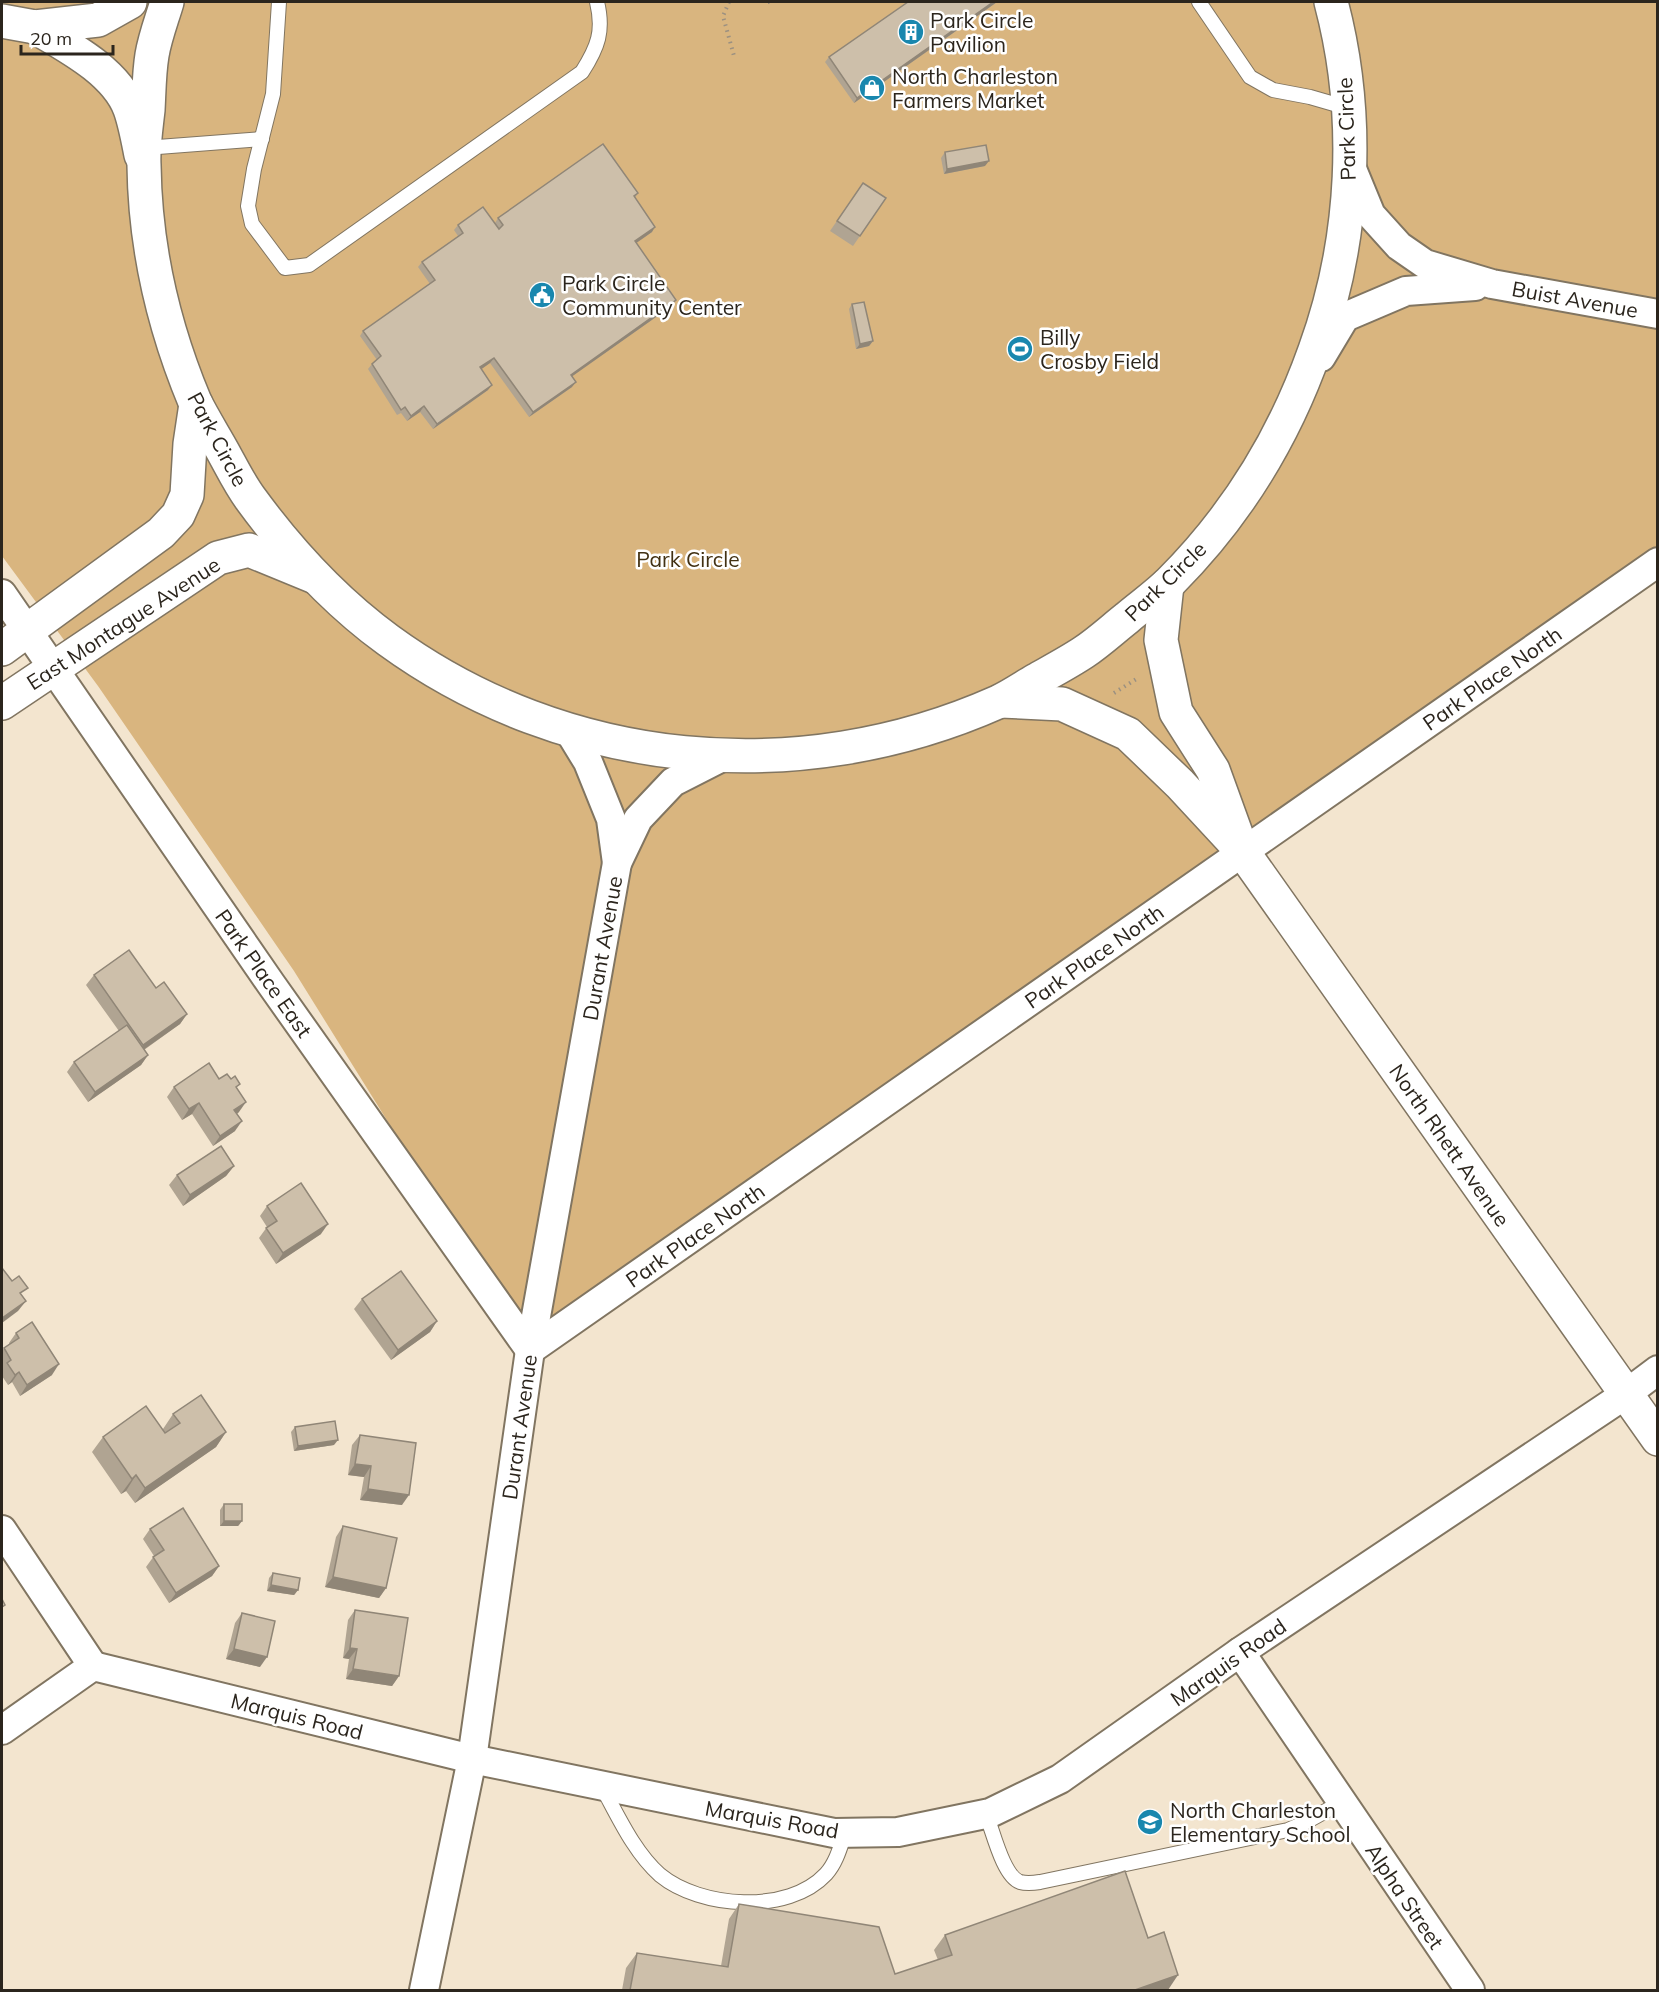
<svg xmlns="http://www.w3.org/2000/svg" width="1659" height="1992" font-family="Mulish,sans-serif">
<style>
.green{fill:#d9b57f}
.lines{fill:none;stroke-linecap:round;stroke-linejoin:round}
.service-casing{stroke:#817561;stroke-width:16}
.minor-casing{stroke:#817561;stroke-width:32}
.tertiary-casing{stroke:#817561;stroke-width:36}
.secondary-casing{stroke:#817561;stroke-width:36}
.path{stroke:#9b9081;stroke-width:4;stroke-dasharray:1.5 4.5;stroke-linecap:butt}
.service{stroke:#fff;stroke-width:14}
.minor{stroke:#fff;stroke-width:28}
.tertiary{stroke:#fff;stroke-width:33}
.secondary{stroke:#fff;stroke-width:33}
.wall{fill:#b0a492}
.shaded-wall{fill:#908677}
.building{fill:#cdbfaa;stroke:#908677;stroke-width:1.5}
.labels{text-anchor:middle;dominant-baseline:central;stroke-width:5;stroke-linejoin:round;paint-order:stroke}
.poi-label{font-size:21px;fill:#2b251d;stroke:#fff;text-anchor:start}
.street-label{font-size:21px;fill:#2b251d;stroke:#fff}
.park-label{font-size:21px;fill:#423113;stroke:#fff}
</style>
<rect width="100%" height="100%" fill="#f3e5cf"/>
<polygon class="green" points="2,2 1657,2 1657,562 530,1350 294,971 98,686 2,556"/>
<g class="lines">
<g class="service-casing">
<g id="service">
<path d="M279 2 273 94 254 169 248 206 252 224 285 268 309 265 582 72C598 47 604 31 597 2"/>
<polyline points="1199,2 1250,77 1273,90 1310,97 1348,108"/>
<polyline points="145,148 262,139"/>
<path d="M602 1787C618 1816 634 1852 660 1875 700 1908 788 1915 826 1874 836 1863 840 1848 845 1833"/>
<path d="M986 1814C993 1831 1003 1876 1020 1882 1027 1884 1034 1883 1040 1882L1288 1830 1304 1823 1342 1802"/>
</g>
</g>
<g class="minor-casing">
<g id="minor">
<polyline points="1350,164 1371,215 1399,246 1425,264 1492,284 1658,314"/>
<polyline points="1321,357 1345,317 1406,291 1475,286"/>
<polyline points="2,594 271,984 530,1350 1658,562"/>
<polyline points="569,731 588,762 611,819 617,863"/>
<polyline points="2,1530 93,1666"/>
<polyline points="1240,1652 1470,1990"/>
<polyline points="2,1730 93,1666 472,1759 834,1833 898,1832 990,1813 1060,1779 1240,1652 1626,1394 1658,1370"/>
<polyline points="424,1990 472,1759 530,1350 617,863 638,819 673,782 722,757"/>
</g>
</g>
<g class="tertiary-casing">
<g id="tertiary">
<polyline points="2,21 35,27 98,20 130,2"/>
<path d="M35 27C67 46 116 71 130 109 135 123 138 140 141 155"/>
<polyline points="2,649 161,533 178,515 187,495 190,444 196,404"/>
<polyline points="2,703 218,558 249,550 315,577"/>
</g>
</g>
<g class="secondary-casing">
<g id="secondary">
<path d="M167 2C162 19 155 37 152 55 149 73 149 92 148 110 146 128 143 147 144 165 145 246 164 328 195 402 203 418 213 434 222 450 231 466 239 483 250 498 288 550 336 602 388 640 565 769 798 791 998 702 1011 696 1024 687 1036 680 1052 671 1069 662 1084 652 1099 642 1113 629 1127 618 1141 606 1157 595 1170 582 1236 516 1284 438 1315 350 1355 240 1361 115 1331 2"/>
<polyline points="1167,585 1161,640 1176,712 1213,770 1238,839"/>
<polyline points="1001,701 1062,704 1128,734 1180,784 1243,852 1658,1439"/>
</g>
</g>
<g class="path">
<polyline points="729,2 723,16 734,56"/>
<polyline points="768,2 774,2"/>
<polyline points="1114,693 1138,678"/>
</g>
<use href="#service" class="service"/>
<use href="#minor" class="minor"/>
<use href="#tertiary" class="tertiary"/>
<use href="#secondary" class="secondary"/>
</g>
<g class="wall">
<polygon points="997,2 854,103 825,62 829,57"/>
<polygon points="945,152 985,166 944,174 941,158"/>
<polygon points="863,183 886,198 853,246 830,231"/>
<polygon points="638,193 635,198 652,232 636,243 673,305 572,376 572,387 529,417 490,363 481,369 488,390 433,429 420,412 407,421 401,413 397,415 368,369 372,364 377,360 360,336 363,331 430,284 418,267 422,262 458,236 454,230 458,225 495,223 498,218"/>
<polygon points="852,304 873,341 869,346 856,349 849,309"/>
<polygon points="94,975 156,988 187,1014 180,1024 144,1050 148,1055 141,1065 88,1102 67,1072 74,1062 119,1031 86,985"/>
<polygon points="219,1079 237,1088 239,1112 237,1114 235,1131 213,1146 192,1114 182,1120 167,1097 174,1087"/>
<polygon points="234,1166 226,1176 183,1206 169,1185 177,1175"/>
<polygon points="267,1206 321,1234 276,1264 259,1238 267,1227 260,1216"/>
<polygon points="362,1299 437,1321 430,1332 391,1360 354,1309"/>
<polygon points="16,1333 52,1375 20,1396 12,1382 8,1385 2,1376 2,1370 3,1368 2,1365 2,1351 4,1348 9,1344 9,1343"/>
<polygon points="173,1414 226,1432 216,1447 135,1503 126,1491 121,1494 92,1452 103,1437 163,1429"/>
<polygon points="295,1427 334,1445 294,1451 291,1432"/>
<polygon points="360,1435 402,1505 360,1500 364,1477 348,1475 352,1445"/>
<polygon points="224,1504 242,1521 238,1526 220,1526 220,1510"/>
<polygon points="343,1526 386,1588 379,1598 325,1587 336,1537"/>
<polygon points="150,1529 219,1566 212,1576 169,1603 146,1567 154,1556 143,1539"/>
<polygon points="273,1573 298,1590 294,1595 267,1591 269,1578"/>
<polygon points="355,1610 399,1676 392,1686 346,1679 349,1659 343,1658 348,1620"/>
<polygon points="242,1613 260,1667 226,1659 235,1623"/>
<polygon points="739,1904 895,1974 938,1960 934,1950 945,1935 1148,1938 1168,1990 622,1990 626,1968 637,1953 721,1966 729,1919"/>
</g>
<g class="shaded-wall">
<polygon points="993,2 997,2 854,103 857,98"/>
<polygon points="989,161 985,166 944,174 947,169"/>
<polygon points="655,227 652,232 632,246 635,241"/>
<polygon points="676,300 673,305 567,380 571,375"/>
<polygon points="873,341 869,346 856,349 860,344"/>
<polygon points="494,358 490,363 476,373 480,367"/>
<polygon points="576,382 572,387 529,417 533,412"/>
<polygon points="492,385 488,390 433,429 437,424"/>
<polygon points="424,406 420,412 407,421 411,416"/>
<polygon points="187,1014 180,1024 136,1055 143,1045"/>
<polygon points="148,1055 141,1065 88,1102 95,1092"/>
<polygon points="246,1102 239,1112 227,1120 234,1110"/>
<polygon points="199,1103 192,1114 182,1120 189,1109"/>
<polygon points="242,1121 235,1131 213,1146 220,1136"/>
<polygon points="234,1166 226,1176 183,1206 190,1195"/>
<polygon points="328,1224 321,1234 276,1264 283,1253"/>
<polygon points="26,1301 18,1311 2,1323 2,1318"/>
<polygon points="437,1321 430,1332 391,1360 398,1350"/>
<polygon points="59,1364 52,1375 20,1396 27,1385"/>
<polygon points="19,1372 12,1382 8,1385 15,1375"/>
<polygon points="226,1432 216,1447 135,1503 145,1488"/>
<polygon points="338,1440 334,1445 294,1451 298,1446"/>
<polygon points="355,1464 371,1466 364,1477 348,1475"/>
<polygon points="136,1475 126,1491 121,1494 132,1479"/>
<polygon points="368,1489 409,1495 402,1505 360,1500"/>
<polygon points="224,1521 242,1521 238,1526 220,1526"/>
<polygon points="219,1566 212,1576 169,1603 176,1593"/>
<polygon points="333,1577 386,1588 379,1598 325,1587"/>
<polygon points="271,1585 298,1590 294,1595 267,1591"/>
<polygon points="350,1648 357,1649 349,1659 343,1658"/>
<polygon points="234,1649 267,1657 260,1667 226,1659"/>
<polygon points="353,1669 399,1676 392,1686 346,1679"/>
<polygon points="1178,1975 1168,1990 1135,1990"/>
</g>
<g class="building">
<polygon points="908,2 993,2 857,98 829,57"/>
<polygon points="603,144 638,193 634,196 655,227 635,241 676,300 571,375 576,382 533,412 494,358 480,367 492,385 437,424 424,406 411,416 405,407 401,410 372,364 381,356 363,331 435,280 422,262 463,233 458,225 483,207 499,229 503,225 498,218"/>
<polygon points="986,145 989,161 947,169 945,152"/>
<polygon points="863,183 886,198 860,236 837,221"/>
<polygon points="864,302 873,341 860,344 852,304"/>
<polygon points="129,950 156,988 164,982 187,1014 143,1045 94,975"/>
<polygon points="127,1025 148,1055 95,1092 74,1062"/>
<polygon points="209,1063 219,1079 227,1074 231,1079 235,1076 240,1084 236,1087 246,1102 234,1110 242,1121 220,1136 199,1103 189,1109 174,1087"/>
<polygon points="221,1146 234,1166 190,1195 177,1175"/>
<polygon points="301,1183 328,1224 283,1253 266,1228 277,1221 267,1206"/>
<polygon points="2,1268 12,1281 19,1276 28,1288 20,1293 26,1301 2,1318"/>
<polygon points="401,1271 437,1321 398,1350 362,1299"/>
<polygon points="32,1322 59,1364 27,1385 19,1372 15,1375 7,1363 11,1360 4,1348 19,1338 16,1333"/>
<polygon points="201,1395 226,1432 145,1488 136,1475 132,1479 103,1437 146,1406 165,1433 180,1423 173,1414"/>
<polygon points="335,1421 338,1440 298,1446 295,1427"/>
<polygon points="360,1435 416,1443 409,1495 368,1489 371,1466 355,1464"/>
<rect x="224" y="1504" width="18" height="17"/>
<polygon points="183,1508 219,1566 176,1593 153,1557 164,1550 150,1529"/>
<polygon points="343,1526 397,1538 386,1588 333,1577"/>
<polygon points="273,1573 300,1578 298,1590 271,1585"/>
<polygon points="2,1599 5,1605 2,1607"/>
<polygon points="355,1610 408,1618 399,1676 353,1669 357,1649 350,1648"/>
<polygon points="242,1613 275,1621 267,1657 234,1649"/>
<polygon points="1125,1871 1148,1938 1164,1932 1178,1975 1135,1990 630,1990 637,1953 728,1967 739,1904 879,1927 895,1974 952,1955 945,1935"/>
</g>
<defs>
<g id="building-disc" transform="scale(1.35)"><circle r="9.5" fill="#1987ae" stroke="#fff"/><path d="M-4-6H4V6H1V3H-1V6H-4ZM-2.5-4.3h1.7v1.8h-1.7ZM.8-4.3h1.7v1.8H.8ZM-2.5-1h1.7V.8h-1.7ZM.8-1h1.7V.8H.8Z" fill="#fff"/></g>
<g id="shop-disc" transform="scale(1.35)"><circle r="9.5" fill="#1987ae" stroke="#fff"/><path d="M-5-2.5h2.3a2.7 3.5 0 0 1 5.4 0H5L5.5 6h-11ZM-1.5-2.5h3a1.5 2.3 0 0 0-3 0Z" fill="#fff"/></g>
<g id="civic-disc" transform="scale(1.35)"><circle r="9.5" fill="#1987ae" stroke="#fff"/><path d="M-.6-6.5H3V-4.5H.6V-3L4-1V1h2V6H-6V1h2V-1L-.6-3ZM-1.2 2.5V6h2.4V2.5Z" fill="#fff"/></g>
<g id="stadium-disc" transform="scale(1.35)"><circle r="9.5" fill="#1987ae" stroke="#fff"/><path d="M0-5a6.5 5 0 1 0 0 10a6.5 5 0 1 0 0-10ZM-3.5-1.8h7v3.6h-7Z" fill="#fff"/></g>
<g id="school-disc" transform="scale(1.35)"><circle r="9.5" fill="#1987ae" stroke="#fff"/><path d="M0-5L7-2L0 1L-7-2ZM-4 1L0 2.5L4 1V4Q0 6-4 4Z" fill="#fff"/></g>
</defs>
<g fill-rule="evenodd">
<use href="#building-disc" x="911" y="32"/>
<use href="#shop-disc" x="872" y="88"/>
<use href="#civic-disc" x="542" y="295"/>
<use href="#stadium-disc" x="1020" y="349"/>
<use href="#school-disc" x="1150" y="1822"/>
</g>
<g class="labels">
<g class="poi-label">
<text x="930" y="20">Park Circle<tspan x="930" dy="24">Pavilion</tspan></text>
<text x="892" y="76">North Charleston<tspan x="892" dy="24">Farmers Market</tspan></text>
<text x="562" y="283">Park Circle<tspan x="562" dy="24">Community Center</tspan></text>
<text x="1040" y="337">Billy<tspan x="1040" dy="24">Crosby Field</tspan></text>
<text x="1170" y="1810">North Charleston<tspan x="1170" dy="24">Elementary School</tspan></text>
</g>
<g class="street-label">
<text transform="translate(1346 129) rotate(-92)">Park Circle</text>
<text transform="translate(1575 299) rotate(10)">Buist Avenue</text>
<text transform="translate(218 439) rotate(62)">Park Circle</text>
<text transform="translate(1165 581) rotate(-44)">Park Circle</text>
<text transform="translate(123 623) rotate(-33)">East Montague Avenue</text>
<text transform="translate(1492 678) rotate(-35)">Park Place North</text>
<text transform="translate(602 948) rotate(-80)">Durant Avenue</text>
<text transform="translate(1094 956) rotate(-35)">Park Place North</text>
<text transform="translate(264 973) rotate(55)">Park Place East</text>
<text transform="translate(1450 1145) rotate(55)">North Rhett Avenue</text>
<text transform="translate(695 1235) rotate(-35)">Park Place North</text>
<text transform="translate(519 1427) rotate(-82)">Durant Avenue</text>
<text transform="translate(1228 1662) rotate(-35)">Marquis Road</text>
<text transform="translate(297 1716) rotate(14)">Marquis Road</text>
<text transform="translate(772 1819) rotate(10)">Marquis Road</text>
<text transform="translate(1405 1896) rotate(56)">Alpha Street</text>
</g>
<g class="park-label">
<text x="688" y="559">Park Circle</text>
</g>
</g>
<rect width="1659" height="1992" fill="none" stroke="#2b251d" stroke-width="6"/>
<path d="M21 45v9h92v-9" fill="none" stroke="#2b251d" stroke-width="3"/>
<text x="30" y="45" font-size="18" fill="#2b251d" stroke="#ffffff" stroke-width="4.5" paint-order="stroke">20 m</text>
</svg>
